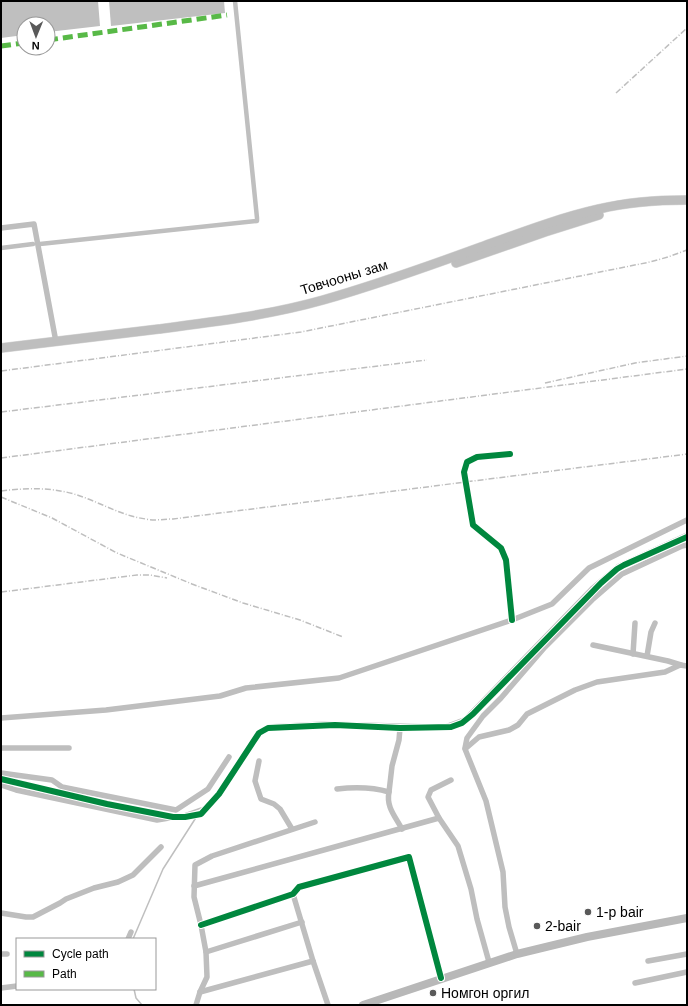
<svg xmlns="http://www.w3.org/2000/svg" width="688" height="1006" font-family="Arial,sans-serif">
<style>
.water{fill:#bfbfbf}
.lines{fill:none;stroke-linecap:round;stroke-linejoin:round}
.stream{stroke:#bfbfbf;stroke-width:1.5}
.canal{stroke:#bfbfbf;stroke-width:4.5}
.trunk-casing{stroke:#dbdbdb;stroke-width:10}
.minor{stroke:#bebebe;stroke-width:5.5}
.secondary{stroke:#b8b8b8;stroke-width:8}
.trunk{stroke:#bebebe;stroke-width:9}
.rail{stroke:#bebebe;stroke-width:1.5;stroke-dasharray:6 2 1 2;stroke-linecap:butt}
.quiet{stroke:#58b947;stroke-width:5;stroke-dasharray:10 5;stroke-linecap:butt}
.cycleway-casing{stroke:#fff;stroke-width:8}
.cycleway{stroke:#00873e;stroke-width:6}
.poi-dot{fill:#595959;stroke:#fff;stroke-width:1.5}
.labels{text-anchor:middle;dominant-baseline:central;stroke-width:3.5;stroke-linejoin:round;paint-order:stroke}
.street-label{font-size:14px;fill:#000;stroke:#fff}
.poi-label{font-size:14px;fill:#000;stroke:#fff;text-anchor:start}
</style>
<rect width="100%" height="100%" fill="#fff"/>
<g class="water">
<polygon points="1,1 98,1 100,26 48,32 48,24 24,24 24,35 1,38"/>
<polygon points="109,1 224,1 225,13 111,26"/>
</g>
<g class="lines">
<g class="stream">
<polyline points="445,725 464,718 591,587 617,565 687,533"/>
<polyline points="259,731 268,725 325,722 433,725"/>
<polyline points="181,815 204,807"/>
<polyline points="133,939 163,869 197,816"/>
<polyline points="134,989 136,998 142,1005"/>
</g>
<g class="canal">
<polyline points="40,244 257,221 257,218 235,1"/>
<polyline points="1,248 33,244"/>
</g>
<g class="trunk-casing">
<g id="trunk">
<polyline points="456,263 545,232 599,215"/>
<path d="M1 348C54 342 106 335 159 329 214 322 270 315 323 300 376 285 429 266 481 247 520 233 559 218 599 209 628 202 658 200 687 200"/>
</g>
</g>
<g class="minor">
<polyline points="1,228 34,224 56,342"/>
<polyline points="510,454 477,457 467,462 464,472 473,525 501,548 506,560 512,620"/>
<polyline points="593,645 668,661 681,665"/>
<polyline points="633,654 635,623"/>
<polyline points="647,656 651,632 655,623"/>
<polyline points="1,718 106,710 220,696 246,688 339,678 512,620 552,604 589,568 687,520"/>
<polyline points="1,748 69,748"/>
<polyline points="465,748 467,738 483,716 501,698 545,647 592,600 622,574 682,546 687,545"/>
<polyline points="259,761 255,781 261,799 274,804 280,809 292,829"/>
<polyline points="1,773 52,780 62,787 176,810 208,789 229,757"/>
<polyline points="1,779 107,804 173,817 185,817 201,814 219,794 259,733 268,728 335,725 400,728 451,727 462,723 473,714 601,583 617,569 624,565 687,537"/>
<polyline points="451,780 431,790 428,797 439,818 458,846 471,889 477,919 489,962"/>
<polyline points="1,785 16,790 157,820 169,818"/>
<path d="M337 789C354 787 372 787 389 792 386 807 395 816 402 829"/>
<polyline points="389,792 392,766 399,740 400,728"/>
<polyline points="194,886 439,818"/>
<polyline points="293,894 313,961 328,1005"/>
<polyline points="1,913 26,917 33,917 60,903 66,899 94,888 118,882 133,875 161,847"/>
<polyline points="201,925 293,894 299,887 409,857 441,978"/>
<polyline points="128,939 131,932"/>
<polyline points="206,952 302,922"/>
<polyline points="1,954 7,954"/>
<polyline points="517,954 509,927 505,907 503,872 486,801 465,749 479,737 509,730 518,725 527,714 575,690 597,682 665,672 680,665 687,666"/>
<polyline points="648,961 687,954"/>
<polyline points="635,983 687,972"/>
<polyline points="1,988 17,986"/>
<polyline points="200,992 313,961"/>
<polyline points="196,1005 200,992 207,977 206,952 201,925 194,897 195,865 212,856 315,822"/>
</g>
<polyline class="secondary" points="363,1005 517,954 587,937 687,918"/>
<use href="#trunk" class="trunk"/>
<g class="rail">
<polyline points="616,93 687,28"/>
<polyline points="1,371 301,332 650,262 668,257 687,250"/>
<polyline points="545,383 635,363 687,356"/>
<polyline points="1,412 427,360"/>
<polyline points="1,458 687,369"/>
<path d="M1 491C26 488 49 487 74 494 98 501 121 516 146 519 155 521 164 519 173 519L687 454"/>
<polyline points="1,497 52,518 117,553 192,584 243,603 300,620 343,637"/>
<polyline points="1,592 137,575 150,575 167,578"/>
</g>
<g class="quiet">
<polyline points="48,40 227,15"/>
<polyline points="1,46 24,43"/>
</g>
<g class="cycleway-casing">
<g id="cycleway">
<polyline points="510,454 477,457 467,462 464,472 473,525 501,548 506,560 512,620"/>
<polyline points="1,779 107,804 173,817 185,817 201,814 219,794 259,733 268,728 335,725 400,728 451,727 462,723 473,714 601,583 617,569 624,565 687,537"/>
<polyline points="201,925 293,894 299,887 409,857 441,978"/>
</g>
</g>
<use href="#cycleway" class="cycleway"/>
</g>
<g class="poi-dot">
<circle cx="588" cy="912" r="4"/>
<circle cx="537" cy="926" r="4"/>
<circle cx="433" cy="993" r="4"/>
</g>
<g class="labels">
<g class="street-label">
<text transform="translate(344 277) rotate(-17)">Товчооны зам</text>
</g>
<g class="poi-label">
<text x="596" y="912">1-p bair</text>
<text x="545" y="926">2-bair</text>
<text x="441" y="993">Номгон оргил</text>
</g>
</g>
<rect width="688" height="1006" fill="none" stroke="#000000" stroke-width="4"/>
<rect x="16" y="938" width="140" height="52" fill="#ffffff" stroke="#999999"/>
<rect x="24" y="951" width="20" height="6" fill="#00873e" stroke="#999999"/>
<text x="52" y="958" font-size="12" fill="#000000">Cycle path</text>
<rect x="24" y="971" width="20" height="6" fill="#58b947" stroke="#999999"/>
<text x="52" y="978" font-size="12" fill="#000000">Path</text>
<g transform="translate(36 36) rotate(181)"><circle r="19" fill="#ffffff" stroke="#999999"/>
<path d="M0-3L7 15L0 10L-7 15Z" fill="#595959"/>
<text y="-6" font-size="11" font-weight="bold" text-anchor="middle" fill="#000000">N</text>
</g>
</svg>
